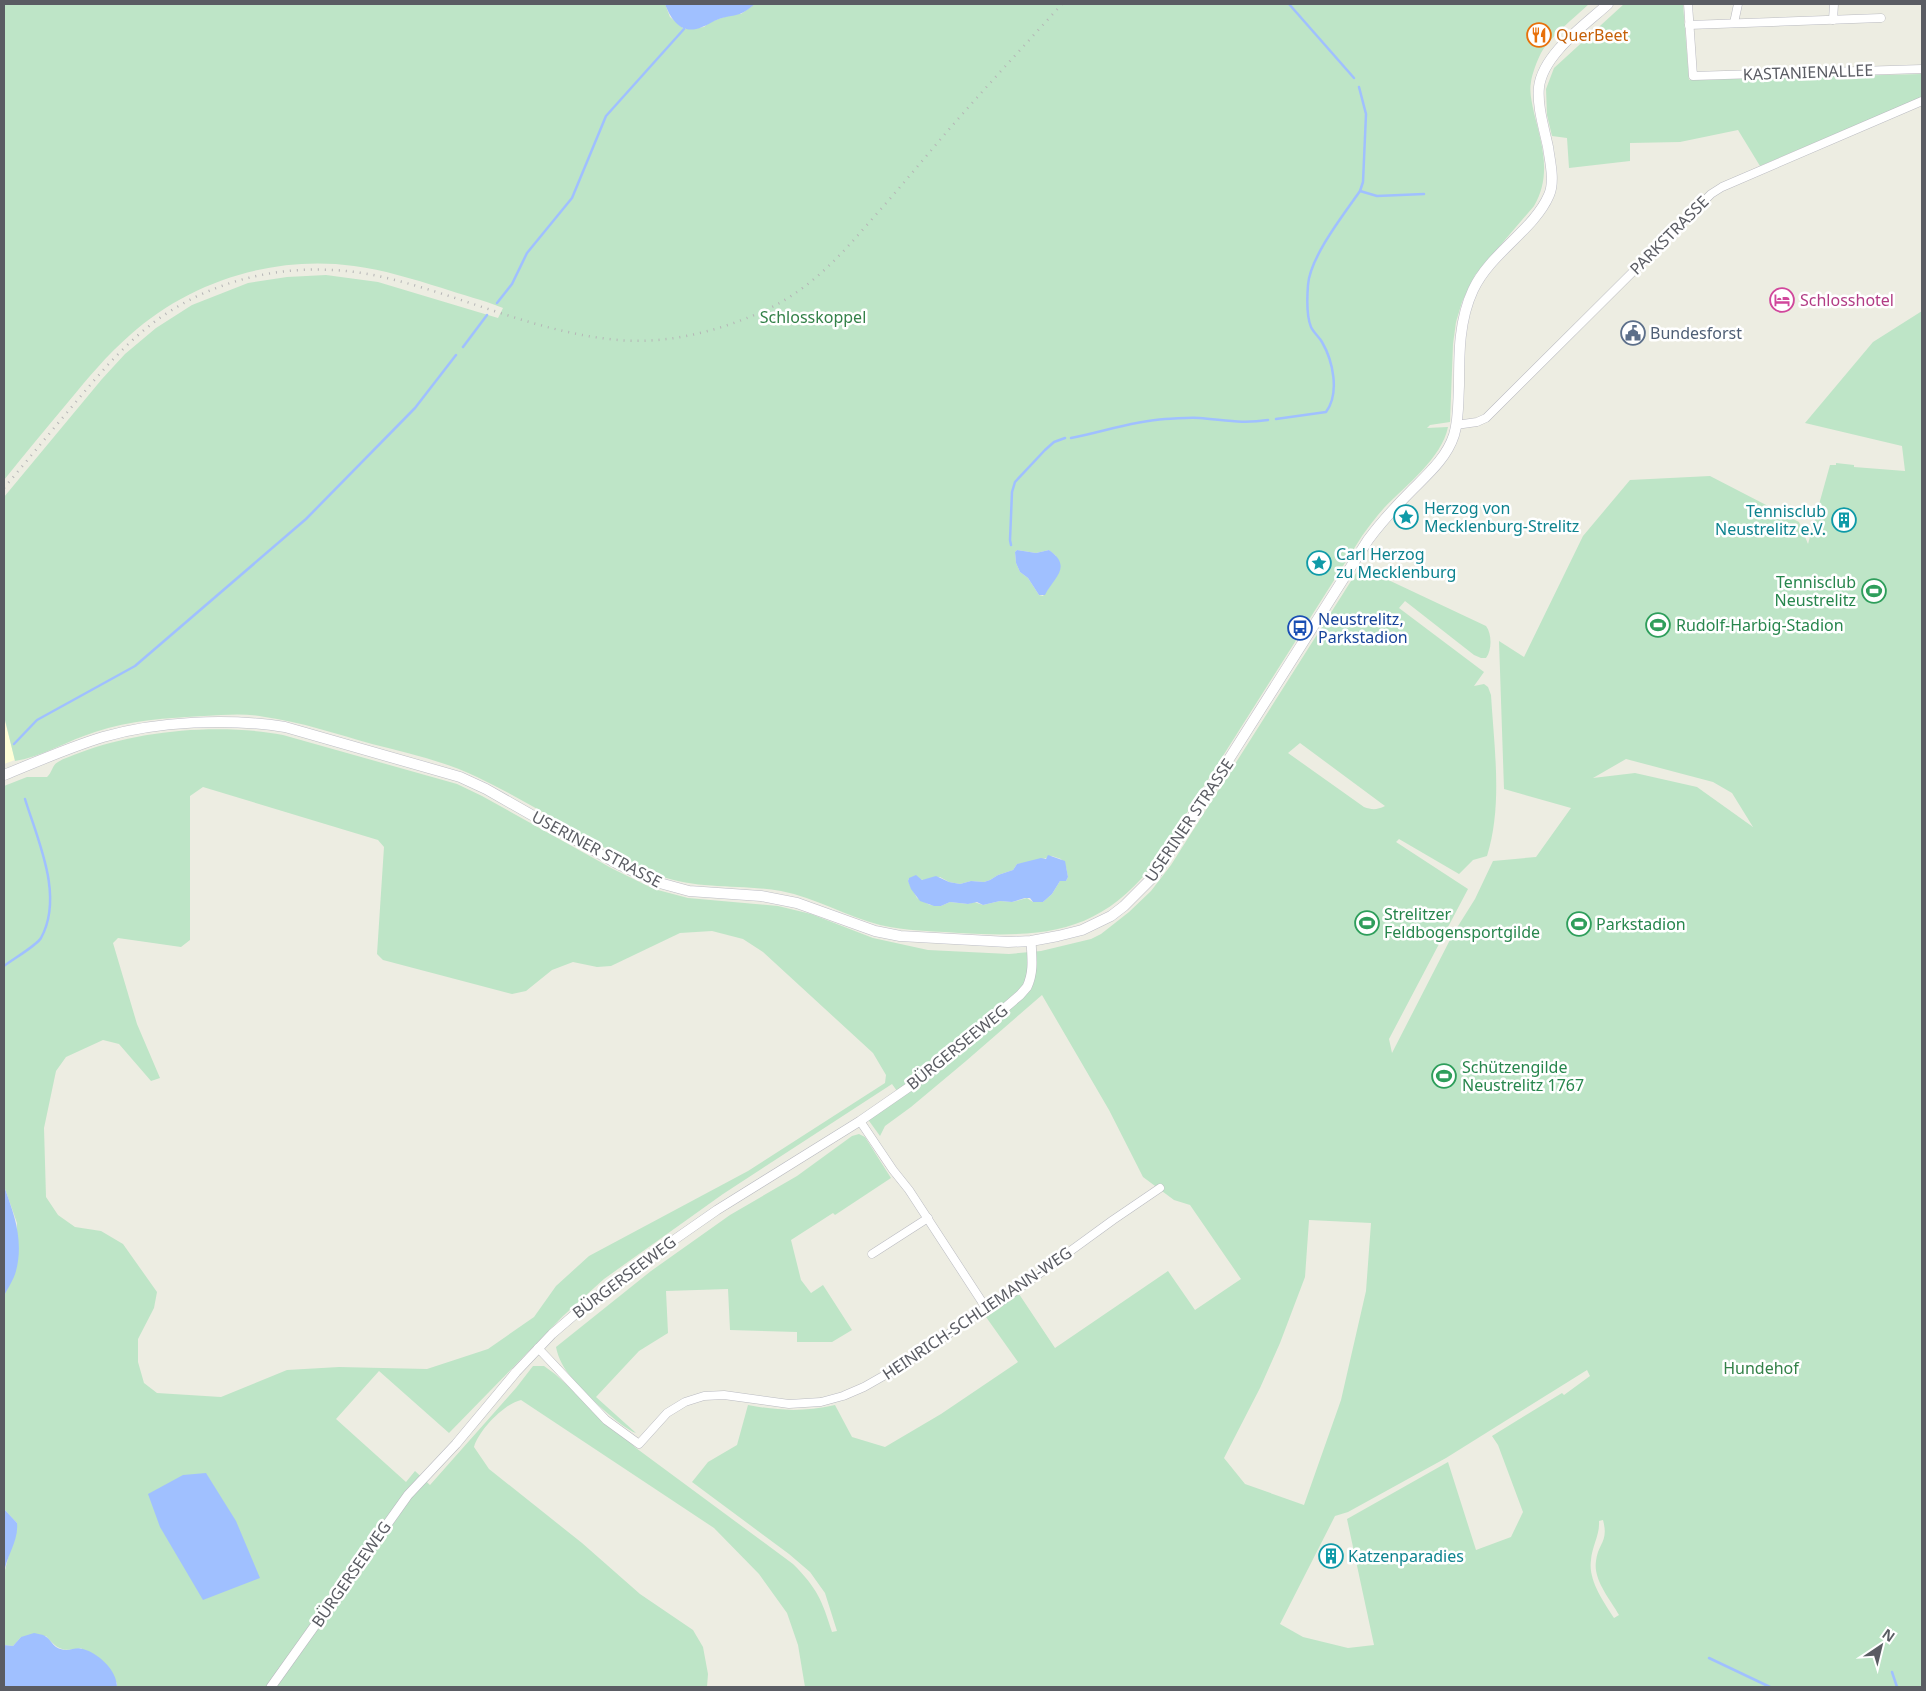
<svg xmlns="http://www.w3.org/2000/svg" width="1926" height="1691" font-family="'Noto Sans',sans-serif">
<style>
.commercial{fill:#fefed7}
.green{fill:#bee5c7;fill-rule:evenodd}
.water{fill:#a0c0ff}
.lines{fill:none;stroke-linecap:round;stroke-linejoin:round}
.stream{stroke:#a0c0ff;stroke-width:2.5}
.minor-casing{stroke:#babbc1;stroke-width:9}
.tertiary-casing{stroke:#babbc1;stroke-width:10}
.secondary-casing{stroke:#bdbec6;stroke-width:11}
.minor{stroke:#fff;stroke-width:8}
.tertiary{stroke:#fff;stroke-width:9}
.secondary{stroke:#fff;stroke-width:10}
.rail{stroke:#b5b5b6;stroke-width:2.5;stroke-dasharray:1 6;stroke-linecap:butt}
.labels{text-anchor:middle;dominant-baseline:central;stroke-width:5;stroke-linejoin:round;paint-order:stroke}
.food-label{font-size:16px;fill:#c56008;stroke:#fff;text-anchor:start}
.street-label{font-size:16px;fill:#5a5c63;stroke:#fff}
.hotel-label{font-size:16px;fill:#b23c85;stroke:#fff;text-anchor:start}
.park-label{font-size:16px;fill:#338148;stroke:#fff}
.service-label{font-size:16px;fill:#4e5e75;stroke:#fff;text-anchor:start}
.culture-label{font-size:16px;fill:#0d838f;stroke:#fff;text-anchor:start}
.leisure-label{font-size:16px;fill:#27864d;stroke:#fff;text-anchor:start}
.transit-label{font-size:16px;fill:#164399;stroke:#fff;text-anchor:start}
</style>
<rect width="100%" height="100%" fill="#edede2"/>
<polygon class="commercial" points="4,717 15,760 4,764"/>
<g class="green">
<path d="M4 4H665L670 17 684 29 704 27 710 22 733 14H741L755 4H1589C1575 17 1550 37 1541 53 1537 61 1532 74 1531 82 1529 92 1532 103 1534 113 1542 145 1552 175 1534 206L1475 275 1462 302 1456 322 1453 344 1450 422 1430 425 1427 428 1448 427C1442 458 1405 486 1384 508 1376 517 1369 526 1362 536L1159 857C1103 933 1048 938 959 933 933 931 906 931 880 925 846 916 816 898 781 891 741 884 699 890 660 876 639 868 620 856 600 845 559 822 519 797 477 777 444 761 407 753 372 744 337 734 301 722 265 717 245 713 225 715 204 716 167 718 130 720 95 732 69 740 41 757 15 761L4 716V497L102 379 125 354 156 328 192 305 248 283 287 277 326 275 378 282 498 318 503 308C484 300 462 295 442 288 413 279 384 270 354 266 274 255 190 281 130 335 107 355 88 378 69 401 47 427 25 454 4 480ZM1017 550 1036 553 1049 550 1056 556 1049 587 1043 596 1039 595 1028 578 1020 572 1016 563 1015 552ZM1052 856 1061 859 1066 867 1068 877 1066 881H1060L1052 894 1043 902H1033L1027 898 1012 902 1000 901 983 905 974 902 968 904 950 902 941 906 930 905 917 898 908 881 909 878 924 880 940 877 949 882 960 884 971 881 984 882 990 880 998 875 1013 870 1017 864C1025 864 1044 859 1052 856Z"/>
<polygon points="1624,4 1683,4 1689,80 1922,74 1922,97 1760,166 1738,130 1680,142 1630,143 1630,161 1569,168 1567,138 1552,136 1547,115 1546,89 1554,68"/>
<path d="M1922 311V1687H805L798 1645 787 1613 759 1574 714 1528 521 1400C504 1404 479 1430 474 1447L489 1469 582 1543 640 1594 693 1630 703 1647 708 1674 707 1687H117V1683L81 1648C63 1652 58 1650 46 1636L21 1637 13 1646 4 1645V1574L17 1523 4 1509V1296L15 1272 17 1223 4 1186V786L27 777H47C52 773 52 765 58 762 64 758 72 756 79 753 139 730 220 723 283 735L457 784 482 796 613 869 654 889 688 898 778 906 811 914 873 938 928 950 1009 954 1041 951 1091 939 1101 934 1129 912 1151 891 1171 865 1358 570 1365 569 1486 626C1492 634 1492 650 1486 658H1481L1474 655 1405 601 1399 608 1484 672 1474 686 1484 684 1488 687 1491 695C1494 747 1503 805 1487 856L1473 860 1459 874 1399 839 1396 842 1468 889 1389 1039 1392 1053 1453 934 1475 899 1493 861 1536 857 1571 808 1504 789 1499 641 1524 657 1583 536 1630 480 1710 476 1799 522 1808 544 1830 465H1836V463L1854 465V467L1905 471 1902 446 1805 423 1873 342ZM1300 743 1385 806C1377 810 1372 810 1364 807L1288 753ZM1626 759 1713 782 1732 793 1753 827 1697 787 1635 773 1593 778ZM203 787 378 840 384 847 377 954 383 960 512 994 526 991 552 970 573 962 597 967 611 966 680 933 712 931 743 939 763 952 873 1053 886 1075 885 1083 748 1171 589 1256 556 1286 534 1317 488 1349 427 1369 339 1367 287 1370 221 1397 157 1393 144 1383 138 1362V1339L154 1308 157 1292 123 1244 101 1231 75 1227 58 1215 46 1197 44 1128 56 1071 66 1057 103 1040 119 1044 151 1081 160 1078 137 1024 113 943 118 938 181 947 190 940V796ZM1042 995 1109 1110 1143 1177 1174 1200 1190 1205 1241 1279 1195 1310 1168 1271 1055 1348 1019 1294 986 1317 1018 1362 941 1414 885 1447 852 1437 835 1405C803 1412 780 1411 748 1405L737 1445 708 1462 692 1482 789 1554 810 1572 825 1593 837 1631 832 1632C822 1600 817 1588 793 1564L636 1448 555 1374 544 1366H533L516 1388 430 1485 415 1471 406 1482 336 1419 379 1371 449 1433 563 1316 604 1279 723 1194 892 1084 897 1091 864 1114 880 1136 885 1126 911 1107 966 1061ZM1309 1220 1371 1223 1366 1291 1341 1400 1304 1505 1245 1484 1224 1458 1260 1388 1280 1343 1305 1277ZM1587 1370 1590 1376 1564 1395 1562 1393 1492 1436 1498 1445 1523 1512 1511 1537 1476 1550 1448 1462 1347 1519 1374 1645 1348 1648 1303 1637 1280 1624 1335 1516 1348 1512 1446 1458ZM1603 1520C1609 1542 1598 1543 1596 1561 1593 1580 1610 1599 1619 1615L1614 1618C1603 1601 1588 1580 1591 1560 1592 1546 1600 1535 1599 1521Z"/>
<path d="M859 1134 865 1137 891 1178 835 1215 833 1213 791 1240 801 1280 811 1293 823 1285 852 1330 832 1342H797V1332L730 1330 728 1289 666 1291 668 1333 639 1351 596 1397 636 1433C621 1428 582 1391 572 1378 564 1369 558 1358 556 1347L651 1271 730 1215 797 1176 852 1136Z"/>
</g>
<g class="water">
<path d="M665 4H755C751 7 746 11 742 13 736 16 727 16 719 19 713 21 708 25 702 27 682 36 671 20 665 4Z"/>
<path d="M1017 550 1036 553 1049 550C1073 567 1054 577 1045 595H1039L1028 578 1020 572 1016 563 1015 552Z"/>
<polygon points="1048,855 1065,861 1068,877 1066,881 1060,881 1052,894 1043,902 1033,902 1030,898 1025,898 1012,902 1000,901 983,905 977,902 968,904 950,902 941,906 934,906 920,901 911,889 908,881 909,878 916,875 922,880 936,876 949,882 960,884 971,881 984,882 990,880 998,875 1013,870 1017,864 1041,858 1046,859"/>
<path d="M4 1186C14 1214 24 1240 16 1271 14 1279 8 1288 4 1296Z"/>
<polygon points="206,1473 236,1521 260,1578 203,1600 160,1527 148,1494 183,1475"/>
<path d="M4 1509 17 1523C19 1541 6 1556 4 1574Z"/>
<path d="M34 1633C37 1634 42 1634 45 1636 50 1639 52 1644 56 1647 68 1654 74 1646 83 1649 98 1653 117 1670 117 1687H4V1645L13 1646 21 1637Z"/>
</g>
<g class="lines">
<g class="stream">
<polyline points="1289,4 1354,78"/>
<polyline points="1360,191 1377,196 1424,194"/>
<polyline points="497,303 512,284 527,253 572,198 606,116 684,29"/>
<polyline points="463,347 487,315"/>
<path d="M1276 419 1326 412C1340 393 1333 361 1322 342 1319 337 1314 333 1311 327 1306 315 1307 298 1308 285 1310 257 1344 214 1360 191L1363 182 1366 114 1359 87"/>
<path d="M1071 438C1102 432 1133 421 1165 419 1176 419 1188 417 1199 418 1226 420 1241 424 1268 420"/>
<polyline points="1011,545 1010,540 1012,492 1015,482 1045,450 1054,442 1065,438"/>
<polyline points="14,744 37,720 135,666 306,519 415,408 456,355"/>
<path d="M4 966C13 959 36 946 41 938 64 896 38 841 25 799"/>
<polyline points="1709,1658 1770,1687"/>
<polyline points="1892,1672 1897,1687"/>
</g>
<g class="minor-casing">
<g id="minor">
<polyline points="1688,4 1693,76 1922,69"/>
<polyline points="1833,20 1834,4"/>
<polyline points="1734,23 1738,4"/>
<polyline points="1689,25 1881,18"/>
<polyline points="1456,425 1477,422 1486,418 1711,194 1722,187 1922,101"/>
<polyline points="860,1121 893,1170 909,1190 986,1308"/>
<polyline points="872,1254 928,1218"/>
<polyline points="538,1348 606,1420 639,1444 667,1413 685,1402 704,1396 724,1395 789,1404 821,1402 843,1396 864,1387 908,1362 986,1308 999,1303 1113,1220 1160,1188"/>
</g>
</g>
<g class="tertiary-casing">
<path id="tertiary" d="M271 1687 408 1495 456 1444 516 1372 552 1334 588 1303 638 1265 717 1210 860 1121 928 1074 1020 995 1027 987C1034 972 1032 958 1031 941"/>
</g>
<g class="secondary-casing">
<path id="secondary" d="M4 775C36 762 70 747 103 737 158 721 229 718 285 727L460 777 486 789 616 863 656 882 689 891 761 896 797 903 875 931 900 936 1008 942 1031 941 1058 936 1082 930 1111 916 1124 906 1156 874 1368 540C1382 521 1397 505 1413 489 1429 473 1447 457 1454 435 1459 419 1458 402 1459 386 1459 353 1459 320 1473 290 1490 253 1534 230 1549 195 1555 181 1550 162 1548 147 1544 128 1537 106 1539 87 1543 54 1585 25 1608 4"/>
</g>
<use href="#minor" class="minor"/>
<use href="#tertiary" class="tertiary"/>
<use href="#secondary" class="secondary"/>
<path class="rail" d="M4 488C26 462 48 435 70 409 101 372 131 335 172 310 233 272 308 261 378 276 456 293 529 330 609 339 663 346 717 332 766 310 812 288 841 255 873 218 898 190 921 162 945 134 983 90 1023 47 1062 4"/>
</g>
<defs>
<g id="restaurant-ring" transform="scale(1.25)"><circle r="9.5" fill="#fff" stroke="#e8710a" stroke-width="1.5"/><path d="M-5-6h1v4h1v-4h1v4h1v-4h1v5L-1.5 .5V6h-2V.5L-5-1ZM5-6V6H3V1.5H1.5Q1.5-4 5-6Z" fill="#e8710a"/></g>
<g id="hotel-ring" transform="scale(1.25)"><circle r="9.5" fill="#fff" stroke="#d1479c" stroke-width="1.5"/><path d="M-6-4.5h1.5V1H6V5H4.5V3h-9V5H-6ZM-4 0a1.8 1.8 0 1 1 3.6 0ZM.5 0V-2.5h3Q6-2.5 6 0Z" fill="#d1479c"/></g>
<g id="civic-ring" transform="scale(1.25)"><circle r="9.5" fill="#fff" stroke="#5c6f8a" stroke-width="1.5"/><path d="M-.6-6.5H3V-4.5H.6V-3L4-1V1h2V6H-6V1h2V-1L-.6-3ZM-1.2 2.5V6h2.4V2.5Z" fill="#5c6f8a"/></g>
<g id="sight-ring" transform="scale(1.25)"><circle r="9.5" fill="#fff" stroke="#0f9aa8" stroke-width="1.5"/><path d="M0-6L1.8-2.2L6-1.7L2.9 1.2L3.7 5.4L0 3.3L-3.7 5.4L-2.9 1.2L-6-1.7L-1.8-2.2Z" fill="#0f9aa8"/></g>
<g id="building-ring" transform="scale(1.25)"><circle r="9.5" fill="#fff" stroke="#0f9aa8" stroke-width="1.5"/><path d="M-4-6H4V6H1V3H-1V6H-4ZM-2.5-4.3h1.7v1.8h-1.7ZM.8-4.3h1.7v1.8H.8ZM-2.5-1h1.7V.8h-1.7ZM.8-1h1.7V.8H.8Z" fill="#0f9aa8"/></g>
<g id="stadium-ring" transform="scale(1.25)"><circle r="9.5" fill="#fff" stroke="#2e9e5b" stroke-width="1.5"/><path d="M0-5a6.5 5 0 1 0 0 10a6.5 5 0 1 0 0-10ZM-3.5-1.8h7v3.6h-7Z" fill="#2e9e5b"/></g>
<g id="bus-ring" transform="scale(1.25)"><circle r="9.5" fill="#fff" stroke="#1a4fb4" stroke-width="1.5"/><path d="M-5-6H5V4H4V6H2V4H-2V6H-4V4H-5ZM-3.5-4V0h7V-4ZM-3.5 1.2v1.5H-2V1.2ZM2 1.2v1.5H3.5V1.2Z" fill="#1a4fb4"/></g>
</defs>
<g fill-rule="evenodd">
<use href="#restaurant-ring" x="1539" y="35"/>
<use href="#hotel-ring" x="1782" y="300"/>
<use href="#civic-ring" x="1633" y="333"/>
<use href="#sight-ring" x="1406" y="517"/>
<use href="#building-ring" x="1844" y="520"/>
<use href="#sight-ring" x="1319" y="563"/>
<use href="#stadium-ring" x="1874" y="591"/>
<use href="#stadium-ring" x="1658" y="625"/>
<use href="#bus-ring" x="1300" y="628"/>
<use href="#stadium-ring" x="1367" y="923"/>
<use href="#stadium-ring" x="1579" y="924"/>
<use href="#stadium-ring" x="1444" y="1076"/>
<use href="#building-ring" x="1331" y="1556"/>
</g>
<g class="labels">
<g class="food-label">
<text x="1556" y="35">QuerBeet</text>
</g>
<g class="street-label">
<text transform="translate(1808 72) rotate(-2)">KASTANIENALLEE</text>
<text transform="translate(1669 235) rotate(-45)">PARKSTRASSE</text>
<text transform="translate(1189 820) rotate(-56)">USERINER STRASSE</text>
<text transform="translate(597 849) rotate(28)">USERINER STRASSE</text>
<text transform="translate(957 1047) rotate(-39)">BÜRGERSEEWEG</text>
<text transform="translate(624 1277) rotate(-37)">BÜRGERSEEWEG</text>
<text transform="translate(977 1313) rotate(-34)">HEINRICH-SCHLIEMANN-WEG</text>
<text transform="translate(351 1574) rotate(-55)">BÜRGERSEEWEG</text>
</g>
<g class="hotel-label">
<text x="1800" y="300">Schlosshotel</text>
</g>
<g class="park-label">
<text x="813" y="317">Schlosskoppel</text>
<text x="1761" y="1368">Hundehof</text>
</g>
<g class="service-label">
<text x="1650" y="333">Bundesforst</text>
</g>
<g class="culture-label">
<text x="1424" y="508">Herzog von<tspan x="1424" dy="18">Mecklenburg-Strelitz</tspan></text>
<text x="1826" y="511" text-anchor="end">Tennisclub<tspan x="1826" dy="18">Neustrelitz e.V.</tspan></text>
<text x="1336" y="554">Carl Herzog<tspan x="1336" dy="18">zu Mecklenburg</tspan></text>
<text x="1348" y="1556">Katzenparadies</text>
</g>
<g class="leisure-label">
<text x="1856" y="582" text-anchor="end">Tennisclub<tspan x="1856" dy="18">Neustrelitz</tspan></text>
<text x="1676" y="625">Rudolf-Harbig-Stadion</text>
<text x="1384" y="914">Strelitzer<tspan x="1384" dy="18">Feldbogensportgilde</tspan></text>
<text x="1596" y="924">Parkstadion</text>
<text x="1462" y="1067">Schützengilde<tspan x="1462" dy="18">Neustrelitz 1767</tspan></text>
</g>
<g class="transit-label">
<text x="1318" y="619">Neustrelitz,<tspan x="1318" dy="18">Parkstadion</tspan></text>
</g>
</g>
<rect width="1926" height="1691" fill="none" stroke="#5a5c63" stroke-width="10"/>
<g transform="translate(1881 1646) rotate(35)" stroke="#ffffff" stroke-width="4" paint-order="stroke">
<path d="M0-4L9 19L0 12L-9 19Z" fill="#5a5c63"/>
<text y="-8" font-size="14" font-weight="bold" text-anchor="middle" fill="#5a5c63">N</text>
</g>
</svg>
